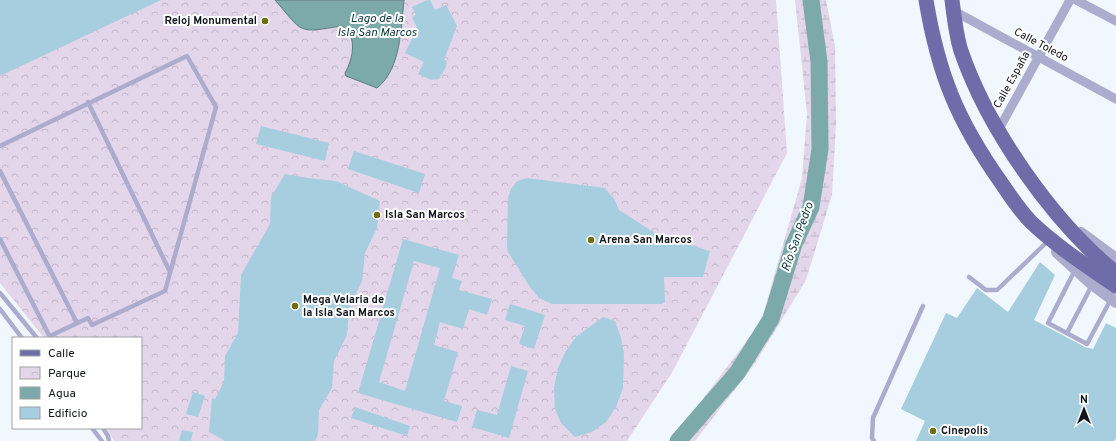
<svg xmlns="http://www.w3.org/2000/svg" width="1116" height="441" font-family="Overpass,sans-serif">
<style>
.wetland{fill:url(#wetland-marsh)}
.park{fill:url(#park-crowns)}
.water{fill:#7caaaa;stroke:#5c7d7e}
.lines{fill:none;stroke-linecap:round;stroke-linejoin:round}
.river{stroke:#7caaaa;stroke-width:17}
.building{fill:#a6cedf;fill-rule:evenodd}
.service{stroke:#acacce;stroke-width:4.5}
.minor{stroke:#acacce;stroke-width:9}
.tertiary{stroke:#acacce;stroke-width:12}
.primary{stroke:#6f6da9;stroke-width:15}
.poi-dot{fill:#706e0f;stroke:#fff;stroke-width:1.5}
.labels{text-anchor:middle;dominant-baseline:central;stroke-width:4;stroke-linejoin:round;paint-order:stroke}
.poi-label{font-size:11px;font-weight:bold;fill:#121519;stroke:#fff;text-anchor:start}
.street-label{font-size:11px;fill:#121519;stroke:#fff}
.water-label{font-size:12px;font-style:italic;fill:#0a3839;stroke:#fff}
</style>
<defs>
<pattern id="wetland-marsh" width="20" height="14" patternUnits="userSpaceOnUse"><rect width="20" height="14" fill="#e3d6ea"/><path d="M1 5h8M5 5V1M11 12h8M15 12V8" fill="none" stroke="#c2b7c8"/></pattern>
<pattern id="park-crowns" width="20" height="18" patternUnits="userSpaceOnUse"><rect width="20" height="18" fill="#e3d6ea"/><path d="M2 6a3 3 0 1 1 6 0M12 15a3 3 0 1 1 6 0" fill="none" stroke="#c2b7c8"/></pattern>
</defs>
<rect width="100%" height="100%" fill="#f1f7fe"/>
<polygon class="wetland" points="795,0 826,0 835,46 836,124 832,195 806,280 754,365 695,441 671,441 761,322 802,178 807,114"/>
<polygon class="park" points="0,0 776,0 787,153 673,371 627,441 114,441 107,428 141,428 141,338 44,338 0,283"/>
<path class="water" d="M275 0H404C401 28 401 69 377 88L346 76 345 73C353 59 358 36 342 26 297 33 304 34 275 0Z"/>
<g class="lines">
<polyline class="river" points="678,441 737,373 771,319 794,244 811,207 820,149 819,62 811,0"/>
</g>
<g class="building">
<polygon points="0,0 161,0 0,76"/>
<polygon points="427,0 430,0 435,10 446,5 457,26 444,60 447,61 446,67 439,79 431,80 418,74 424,62 405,53 417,28 412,17 416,15 412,7"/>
<polygon points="261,126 329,143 325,161 256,144"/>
<polygon points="354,151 425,174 419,193 348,169"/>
<polygon points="285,174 308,178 336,181 380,201 377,228 365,253 362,281 349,308 347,335 334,361 332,388 319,410 318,435 315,441 225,441 209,432 212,398 215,399 224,382 225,356 238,333 241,275 270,224 271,197"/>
<polygon points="527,178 605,188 615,200 619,210 658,235 710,251 703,277 664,277 665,302 662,304 552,304 539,298 530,287 508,252 507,246 508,198 511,189 517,181"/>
<path d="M403 239 459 255 452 278 462 281 459 290 492 299 487 315 469 309 463 329 440 322 434 345 458 352 444 401 462 406 457 422 358 393ZM414 261 440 268 405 391 379 382Z"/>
<polygon points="1040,262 1055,275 1034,320 1085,347 1093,349 1106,323 1116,328 1116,438 1114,441 916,441 925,421 901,409 946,313 957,318 977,288 1008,312"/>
<polygon points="510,304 545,315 534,349 519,344 525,326 505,320"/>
<polygon points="603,317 615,321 621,338 624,354 623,388 616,407 606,422 592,432 575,437 561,423 555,409 554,388 558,368 566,351 576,337"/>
<polygon points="511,366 528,371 509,438 472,427 477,410 497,415"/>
<polygon points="193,392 205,396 198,417 186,414"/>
<polygon points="355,407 410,426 407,436 351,418"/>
<polygon points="182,430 193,432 191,441 179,441"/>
</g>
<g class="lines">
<g class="service">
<polyline points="88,102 170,272"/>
<polyline points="0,146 187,56 216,107 165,291 92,325 88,318 50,336"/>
<polyline points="0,171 77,323"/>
<polyline points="0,239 50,337"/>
<polyline points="1075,270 1048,323 1087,344 1111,299"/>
<polyline points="969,277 986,290 997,290 1047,242"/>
<polyline points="0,293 37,338"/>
<polyline points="0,309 22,338"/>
<polyline points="1067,333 1092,285"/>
<polyline points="92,428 102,441"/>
<polyline points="103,428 108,436 109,441"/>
<polyline points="874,441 872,438 873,418 923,306"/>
</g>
<g class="minor">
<polyline points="1076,0 1116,21"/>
<polyline points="954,11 1116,99"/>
<polyline points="999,129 1070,0"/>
</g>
<g class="tertiary">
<polyline points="1081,233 1116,259"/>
<polyline points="1057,252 1092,284 1116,302"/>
</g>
<g class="primary">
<path d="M926 0C938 73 957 120 1000 181 1009 194 1019 210 1031 222 1056 246 1087 266 1116 286"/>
<path d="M952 0C954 16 956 35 961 51 988 129 1052 221 1116 273"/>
</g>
</g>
<g class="poi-dot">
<circle cx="265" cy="21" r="4"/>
<circle cx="377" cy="215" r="4"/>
<circle cx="591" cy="240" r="4"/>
<circle cx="295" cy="306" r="4"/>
<circle cx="933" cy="431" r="4"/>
</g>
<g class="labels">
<g class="poi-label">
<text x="257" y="21" text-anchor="end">Reloj Monumental</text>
<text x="385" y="215">Isla San Marcos</text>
<text x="599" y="240">Arena San Marcos</text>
<text x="303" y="300">Mega Velaria de<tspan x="303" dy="13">la Isla San Marcos</tspan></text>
<text x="941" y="431">Cinepolis</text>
</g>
<g class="street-label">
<text transform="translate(1041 45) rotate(28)">Calle Toledo</text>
<text transform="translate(1012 80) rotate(-61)">Calle España</text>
</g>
<g class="water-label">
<text x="377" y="19">Lago de la<tspan x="377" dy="14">Isla San Marcos</tspan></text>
<text transform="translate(798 237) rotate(-70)">Río San Pedro</text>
</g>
</g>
<rect x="12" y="337" width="130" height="92" fill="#ffffff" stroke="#a0a1a3"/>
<rect x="20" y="350" width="20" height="6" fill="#6f6da9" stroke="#a0a1a3"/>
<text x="48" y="357" font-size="12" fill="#121519">Calle</text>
<rect x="20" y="367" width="20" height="12" fill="url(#park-crowns)" stroke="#a0a1a3"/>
<text x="48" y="377" font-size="12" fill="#121519">Parque</text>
<rect x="20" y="387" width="20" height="12" fill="#7caaaa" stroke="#a0a1a3"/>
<text x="48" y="397" font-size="12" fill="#121519">Agua</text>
<rect x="20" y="407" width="20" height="12" fill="#a6cedf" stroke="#a0a1a3"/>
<text x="48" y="417" font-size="12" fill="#121519">Edificio</text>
<g transform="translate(1084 409)" stroke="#ffffff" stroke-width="3" paint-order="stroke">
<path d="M0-3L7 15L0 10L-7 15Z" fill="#121519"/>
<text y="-6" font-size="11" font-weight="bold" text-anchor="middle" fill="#121519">N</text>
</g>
</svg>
